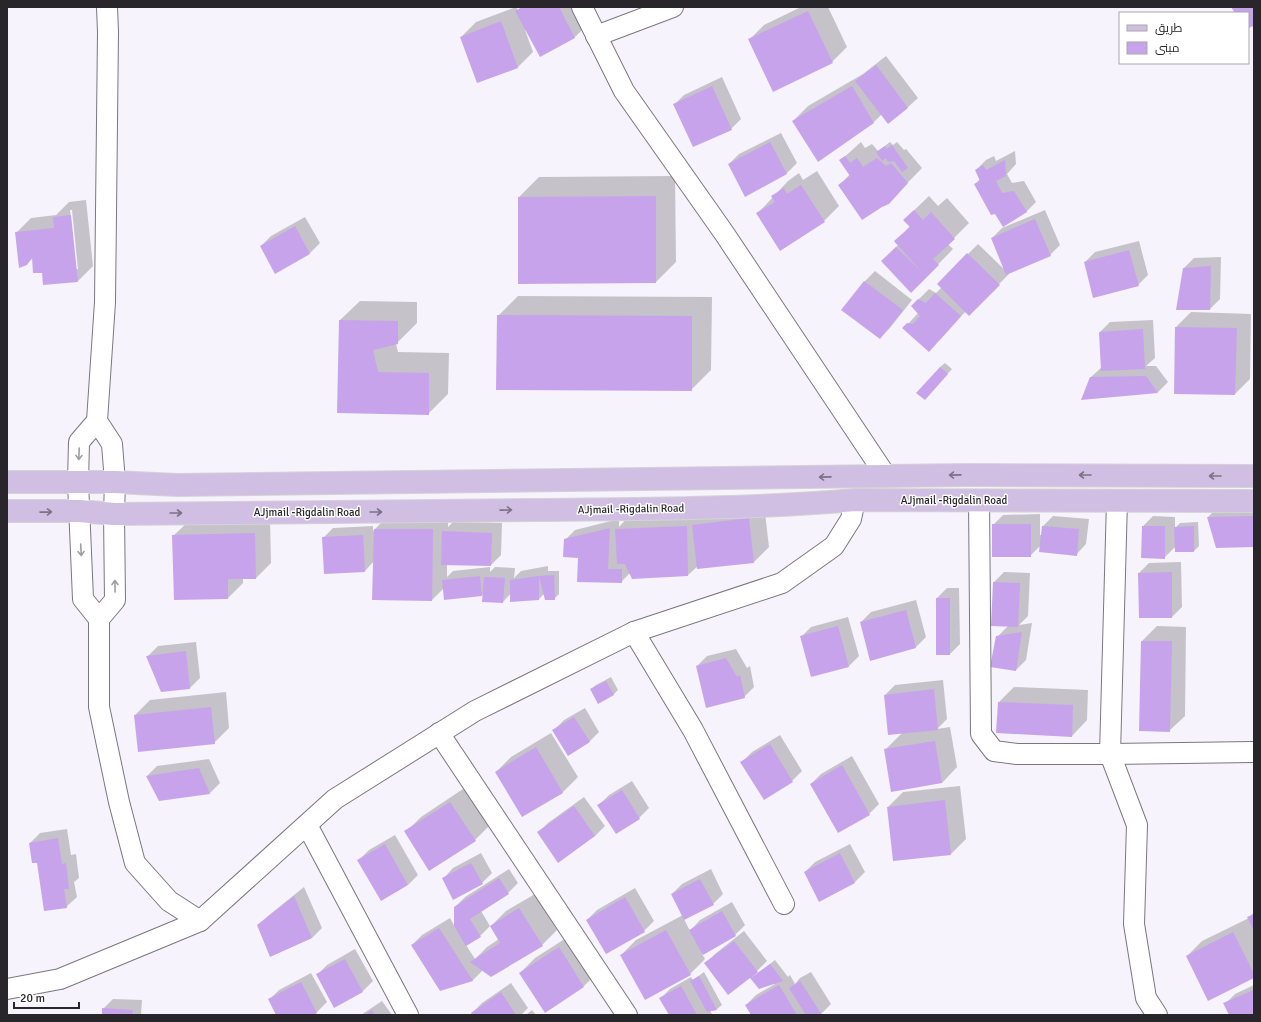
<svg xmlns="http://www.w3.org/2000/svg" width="1261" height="1022" font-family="Signika,Cairo,sans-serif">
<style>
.shadow{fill:#0003;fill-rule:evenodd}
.building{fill:#c7a3ec}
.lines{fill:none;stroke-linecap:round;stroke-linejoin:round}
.street-casing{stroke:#7a777f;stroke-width:22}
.primary-casing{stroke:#d4d4d4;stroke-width:24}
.street{stroke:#fff;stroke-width:20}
.primary{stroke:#d0bee3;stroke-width:22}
.oneway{stroke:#9e9d9f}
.oneway2{stroke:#7c7286}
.labels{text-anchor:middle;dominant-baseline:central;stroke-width:3;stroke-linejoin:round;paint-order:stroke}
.street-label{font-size:11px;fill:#28262a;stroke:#fff}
</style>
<rect width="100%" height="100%" fill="#f7f3fc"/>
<g class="shadow">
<polygon points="516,7 518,10 521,7 582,7 590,22 575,37 540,55 526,29 525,30 533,52 518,67 478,82 461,37 476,22"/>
<polygon points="801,7 828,7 847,47 832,62 749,40 764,25"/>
<polygon points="886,56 918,98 908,107 888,123 882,114 874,122 818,161 793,121 808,106 863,74"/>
<polygon points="722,77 741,119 731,129 674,105 684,95"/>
<polygon points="781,133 797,163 787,173 746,195 729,164 739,154"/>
<polygon points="861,142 865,148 872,144 878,151 890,142 893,145 897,142 904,150 906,149 922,168 888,203 840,185 850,174 841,160"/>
<polygon points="1015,151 1016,164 1007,174 1012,183 1024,181 1036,202 1026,212 975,184 980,179 976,170 986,160 994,156 996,161"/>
<polygon points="817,171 839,206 824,221 758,213 788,181 799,173 803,180"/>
<polygon points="675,176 676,262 656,282 519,197 539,177"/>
<polygon points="929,196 938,206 947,198 969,223 948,244 953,249 921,282 892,251 898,245 895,242 910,226 904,220"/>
<path d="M86 200 93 266 78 281 33 258 27 264 16 233 31 218 56 215 69 202ZM70 210H72L78 269H76Z"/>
<polygon points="1045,210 1060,245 1050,255 1008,273 1009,274 969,314 966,311 939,341 908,324 918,313 912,306 929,289 936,293 942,287 938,284 978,244 1006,271 992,238 1002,228"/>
<polygon points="305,217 320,243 310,253 276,272 261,246 271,236"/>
<polygon points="1139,241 1148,275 1138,285 1085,262 1095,252"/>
<polygon points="1221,257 1220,299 1210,309 1184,268 1194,258"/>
<polygon points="875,271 912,300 890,328 880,338 843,309 865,281"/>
<polygon points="518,296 712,297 711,370 691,390 498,316"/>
<polygon points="360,301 417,302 417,323 396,344 398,352 449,353 448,394 428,414 338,412 340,320"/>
<polygon points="1191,312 1251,314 1250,379 1235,394 1176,327"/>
<polygon points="1153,320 1155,358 1146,366 1156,366 1168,382 1158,392 1083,399 1091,377 1102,367 1100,332 1110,322"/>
<polygon points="945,363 952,369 929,394 940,367"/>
<polygon points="1254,501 1254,547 1217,547 1208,517 1223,502"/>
<polygon points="764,504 769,547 754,562 698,566 688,575 630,573 621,582 579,557 565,540 575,530 619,519 619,527 631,514"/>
<polygon points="390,514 448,515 448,527 453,522 502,523 501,555 491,565 447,564 447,577 453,571 490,567 490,572 495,567 515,568 514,578 521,571 548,566 548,571 559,571 559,594 554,599 545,593 539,599 511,593 503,602 483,595 445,599 444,588 432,600 374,561 365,571 323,538 333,528 373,526 373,531"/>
<polygon points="1040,514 1040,535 1042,535 1043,526 1053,516 1089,519 1086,544 1076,555 1041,545 1030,556 993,525 1003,515"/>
<polygon points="1153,516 1175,517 1175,528 1180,523 1198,522 1199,546 1194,551 1176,551 1176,546 1164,558 1143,526"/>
<polygon points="270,519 271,563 256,578 243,578 243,583 228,598 173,536 189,521"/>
<polygon points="1181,562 1182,607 1172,617 1139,573 1149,563"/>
<polygon points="1004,572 1030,573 1028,616 1019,625 1032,623 1026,660 1016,670 997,637 1008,626 994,582"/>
<polygon points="947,588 959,588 960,644 950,654 937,654 937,598"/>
<polygon points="916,600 926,637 916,647 861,622 871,612"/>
<polygon points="848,617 859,656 849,666 801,637 811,627"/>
<polygon points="1157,626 1186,627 1185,716 1169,731 1142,641"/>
<polygon points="196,642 200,678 190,688 148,656 158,646"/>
<polygon points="736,649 747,668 750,666 754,687 744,697 697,666 707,656"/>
<polygon points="611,677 618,690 613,695 591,689 596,685"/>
<polygon points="943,680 947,719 937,729 950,727 957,767 942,783 885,750 903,732 885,695 895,685"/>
<polygon points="1014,687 1088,690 1087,720 1072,736 997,732 999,702"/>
<polygon points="226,692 229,728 214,743 135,715 150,700"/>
<polygon points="585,708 599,732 589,742 554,730 564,720"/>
<polygon points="551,733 578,777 563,792 522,816 496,772 511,757"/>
<polygon points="780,735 802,771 792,781 742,762 752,752"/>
<polygon points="852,756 879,804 869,814 811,784 821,774"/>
<polygon points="209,759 220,783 210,793 160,800 147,776 157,766"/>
<polygon points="632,781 649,808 639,818 599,805 609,795"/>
<polygon points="960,786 966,839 951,854 888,807 903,792"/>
<polygon points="466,787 490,825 475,840 406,832 421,817"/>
<polygon points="584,797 605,826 595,836 538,833 548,823"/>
<polygon points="67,829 71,855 76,854 79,878 74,882 77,897 66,907 38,862 30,843 40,833"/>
<polygon points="395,835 418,875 408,885 359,860 369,850"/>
<polygon points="850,844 865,872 855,882 820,900 805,872 815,862"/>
<polygon points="481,853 492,873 482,883 443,879 453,868"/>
<polygon points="509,869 518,883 508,893 481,911 490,926 480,936 466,945 475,959 487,947 499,939 491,926 506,911 535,894 557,930 542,945 483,970 472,981 412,945 422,935 450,918 455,927 455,907 465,897"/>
<polygon points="711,869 723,894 713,904 684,919 690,931 700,920 732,902 745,925 735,935 702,954 705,959 690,974 621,955 636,940 683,915 672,894 682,884"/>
<polygon points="304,887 322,928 312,938 271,956 258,926 268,916"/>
<polygon points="635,888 654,921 644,931 587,920 597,910"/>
<polygon points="1254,912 1254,977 1187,956 1202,941 1249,918"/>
<polygon points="744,931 767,961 757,971 705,964 715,954"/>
<polygon points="574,933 599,971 584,986 520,973 535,958"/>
<polygon points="355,949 373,981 363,991 334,1006 317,975 327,965"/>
<polygon points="775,960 788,977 790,975 795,984 800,978 811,972 831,1004 820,1015 752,1015 746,1005 756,995 775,984 752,978"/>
<polygon points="704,972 722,1005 717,1009 710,1011 712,1014 710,1015 670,1015 660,999 670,989 691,977 693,980"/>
<polygon points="311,973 327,1002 317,1012 312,1015 277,1015 269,1000 279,990"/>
<polygon points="511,983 528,1008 521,1015 473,1015 472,1013 482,1003"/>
<polygon points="1254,985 1254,1015 1230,1015 1225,1004 1235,994"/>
<polygon points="113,999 142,1000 141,1015 103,1015 103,1009"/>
<polygon points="382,1001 392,1015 361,1015"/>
<polygon points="532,1010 536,1015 526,1015"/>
</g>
<g class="building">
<polygon points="523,7 559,7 575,38 540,57 515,11"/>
<polygon points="1231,7 1254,7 1254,29 1252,26 1248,29 1248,13 1235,13"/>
<polygon points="808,11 833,63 773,92 748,39"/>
<polygon points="501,21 518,68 477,83 460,37"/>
<polygon points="876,65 908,108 888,124 855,81"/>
<polygon points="712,86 732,130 693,147 673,104"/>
<polygon points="852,86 874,123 818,162 792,121"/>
<polygon points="770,142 787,174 745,197 728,164"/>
<polygon points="892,145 908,168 902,172 894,161 888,162 886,158 882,161 876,152 885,146 887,149"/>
<polygon points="845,156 850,163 857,158 863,167 877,158 886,166 891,163 908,183 889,204 882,207 862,220 838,185 850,176 839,160"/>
<polygon points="1005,160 1006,176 996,181 1002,193 1014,191 1027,212 1003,227 995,214 991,215 974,184 980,181 975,170 983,165 986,170"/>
<polygon points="801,185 825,222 780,251 756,213 775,202 771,196 784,188 787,194"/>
<polygon points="656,196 656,283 518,284 518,197"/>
<polygon points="914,210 923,220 931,212 955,239 933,259 939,265 911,293 881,261 896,247 922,272 894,241 910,227 903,220"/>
<polygon points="71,215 78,282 43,285 42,273 33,273 32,257 27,265 19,268 15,232 54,228 53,217"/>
<polygon points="1035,219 1051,256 1006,275 991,238"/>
<polygon points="295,226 310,254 275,274 260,246"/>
<polygon points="1129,250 1139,286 1093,298 1084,262"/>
<polygon points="967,253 1000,285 969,316 937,284"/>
<polygon points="1211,266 1210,310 1176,310 1183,268"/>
<polygon points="864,281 903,310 880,339 841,310"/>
<polygon points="935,293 961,316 929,352 902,328 907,323 913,324 920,316 911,306 918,299 926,303"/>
<polygon points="497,315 692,316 692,391 496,390"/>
<polygon points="339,320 398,321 398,344 373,350 378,372 429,373 429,415 337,413"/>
<polygon points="1175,327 1237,328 1235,395 1174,394"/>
<polygon points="1143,329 1145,369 1101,371 1099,332"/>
<polygon points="940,367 948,374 925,400 916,393"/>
<polygon points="1146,376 1158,393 1081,400 1090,377"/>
<polygon points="1254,516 1254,547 1216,548 1207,517"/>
<polygon points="749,518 754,563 697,569 692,525"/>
<rect x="992" y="524" width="39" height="33"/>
<polygon points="687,526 688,576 632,579 625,564 617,564 615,529"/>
<polygon points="1042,526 1079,529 1077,556 1039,552"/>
<polygon points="1142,526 1165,526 1165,559 1141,558"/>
<polygon points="1194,526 1194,552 1175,552 1174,527"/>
<polygon points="610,528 608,569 622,569 622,583 577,582 578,558 563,557 564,539"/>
<polygon points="374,529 433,529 432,601 372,600"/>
<polygon points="442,531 492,533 491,566 441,565"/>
<polygon points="255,533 256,579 228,579 228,599 174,600 172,535"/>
<polygon points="363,535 365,572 324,574 322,537"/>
<polygon points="1172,572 1172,618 1139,618 1138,573"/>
<polygon points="554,575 555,600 545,600 539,576 539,600 510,602 510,580 539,576"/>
<polygon points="480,576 482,596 444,600 442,580"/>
<polygon points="484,577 505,578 503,603 482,602"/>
<polygon points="993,582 1020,583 1018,627 991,626"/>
<rect x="936" y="598" width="14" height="57"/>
<polygon points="906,610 916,648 870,661 860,622"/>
<polygon points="838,626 849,667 811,677 800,636"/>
<polygon points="1022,632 1016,671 990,667 996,636"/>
<polygon points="1141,641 1172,641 1170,732 1139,731"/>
<polygon points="186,651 190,689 161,692 146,656"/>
<polygon points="726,658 737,677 740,675 745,698 706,708 696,666"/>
<polygon points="606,681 614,695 598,704 590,689"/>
<polygon points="934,689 938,730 888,735 884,695"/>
<polygon points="998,702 1073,705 1072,737 996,733"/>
<polygon points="211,707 215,744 138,752 134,715"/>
<polygon points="574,717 590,742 568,756 552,730"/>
<polygon points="935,741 942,783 891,792 884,749"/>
<polygon points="770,744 793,782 764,800 740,762"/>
<polygon points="536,747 563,793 522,817 495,772"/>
<polygon points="842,765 870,815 838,833 810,784"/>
<polygon points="199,768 210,794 159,801 146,776"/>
<polygon points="622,790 640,819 616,834 597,805"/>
<polygon points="945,800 951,855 893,861 887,807"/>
<polygon points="450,802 476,841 429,871 404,831"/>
<polygon points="574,806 595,836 558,863 537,832"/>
<polygon points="58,838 62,864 66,863 69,889 64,889 67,908 44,911 37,863 32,863 29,843"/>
<polygon points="385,844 408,885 381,901 357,860"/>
<polygon points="840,853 855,883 819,902 804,872"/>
<polygon points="471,863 483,884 453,900 442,878"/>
<polygon points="499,878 509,894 470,919 481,937 466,946 454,926 454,907"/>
<polygon points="700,879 714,905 684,920 671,894"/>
<polygon points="294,896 312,938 270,957 257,925"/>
<polygon points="625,897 645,932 606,954 586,920"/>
<polygon points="519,908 543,946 491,977 470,962 500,943 490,926"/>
<polygon points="722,911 736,936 703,955 689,930"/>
<polygon points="1254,914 1254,931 1247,917"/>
<polygon points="439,928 473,981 440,991 411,945"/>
<polygon points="666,930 691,975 645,1000 620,955"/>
<polygon points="1233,932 1254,974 1254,978 1208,1001 1186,956"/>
<polygon points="734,941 758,972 752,977 770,964 783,981 759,989 750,978 728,995 704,963"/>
<polygon points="559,947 584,987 545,1013 519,973"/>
<polygon points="345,959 363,992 334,1008 316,974"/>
<polygon points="699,976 717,1010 707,1012 690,981"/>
<polygon points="800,981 822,1015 806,1015 789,988"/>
<polygon points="301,982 317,1013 314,1015 276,1015 268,999"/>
<polygon points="779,985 797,1015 751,1015 745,1005"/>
<polygon points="681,986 697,1015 669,1015 659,998"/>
<polygon points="1254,990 1254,1015 1229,1015 1223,1003"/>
<polygon points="501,992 516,1015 472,1015 471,1013"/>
<polygon points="102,1008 133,1010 132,1015 102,1015"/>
<polygon points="372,1010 375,1015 365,1015"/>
</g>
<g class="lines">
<g class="street-casing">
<g id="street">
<polyline points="582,7 624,91 724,233 886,476"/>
<polyline points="596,36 673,7"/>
<polyline points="97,421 79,442 78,482 83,599 99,619 99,707 119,802 135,863 169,901 200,921"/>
<polyline points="979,500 981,734 994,751 1017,754 1110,754 1254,752"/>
<polyline points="1117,501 1110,754 1137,825 1134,924 1146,998 1157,1015"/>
<polyline points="99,619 115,600 114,514 115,482 112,444 97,421 105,302 108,32 107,7"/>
<polyline points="634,632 693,730 784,904"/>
<polyline points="439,733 627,1015"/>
<polyline points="307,825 408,1015"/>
<polyline points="7,989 60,979 200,921 335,799 475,711 634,632 782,583 834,546 851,519 855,500"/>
</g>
</g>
<g class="primary-casing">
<g id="primary">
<polyline points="7,482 115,482 177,485 968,475 1254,476"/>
<path d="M7 511H79L114 514C254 513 394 512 535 510 641 509 749 509 855 500L1254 501"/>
</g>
</g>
<use href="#street" class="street"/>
<use href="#primary" class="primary"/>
</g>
<defs><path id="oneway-shaft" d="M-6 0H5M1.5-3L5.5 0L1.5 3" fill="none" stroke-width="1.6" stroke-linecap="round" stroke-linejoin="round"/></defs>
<g class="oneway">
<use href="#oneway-shaft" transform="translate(79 454) rotate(92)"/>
<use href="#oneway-shaft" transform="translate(81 550) rotate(87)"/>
<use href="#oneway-shaft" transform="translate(115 586) rotate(-91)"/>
</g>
<g class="oneway2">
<use href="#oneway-shaft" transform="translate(955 475) rotate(179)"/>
<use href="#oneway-shaft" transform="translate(1085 475) rotate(-180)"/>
<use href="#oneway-shaft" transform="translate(1215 476) rotate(-180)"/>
<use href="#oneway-shaft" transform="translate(825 477) rotate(179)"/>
<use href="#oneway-shaft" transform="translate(506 510) rotate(-1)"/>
<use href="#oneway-shaft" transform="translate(46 512) rotate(-1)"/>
<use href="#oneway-shaft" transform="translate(376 512)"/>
<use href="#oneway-shaft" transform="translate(176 513)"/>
</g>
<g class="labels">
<g class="street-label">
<text x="954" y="500">AJjmail -Rigdalin Road</text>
<text transform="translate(631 509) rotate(-1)">AJjmail -Rigdalin Road</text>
<text x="307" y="512">AJjmail -Rigdalin Road</text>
</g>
</g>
<rect width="1261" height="1022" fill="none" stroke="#28262a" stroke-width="16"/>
<rect x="1119" y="12" width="130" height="52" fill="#ffffff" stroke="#a9a8aa"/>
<rect x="1127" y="25" width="20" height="6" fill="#d0bee3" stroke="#a9a8aa"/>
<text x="1155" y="32" font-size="12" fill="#28262a">طريق</text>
<rect x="1127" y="42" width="20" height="12" fill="#c7a3ec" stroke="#a9a8aa"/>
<text x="1155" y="52" font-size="12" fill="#28262a">مبنى</text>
<path d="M14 1002v6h65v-6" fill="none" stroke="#28262a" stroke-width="2"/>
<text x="20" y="1002" font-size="12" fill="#28262a" stroke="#ffffff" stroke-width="3" paint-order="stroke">20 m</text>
</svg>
